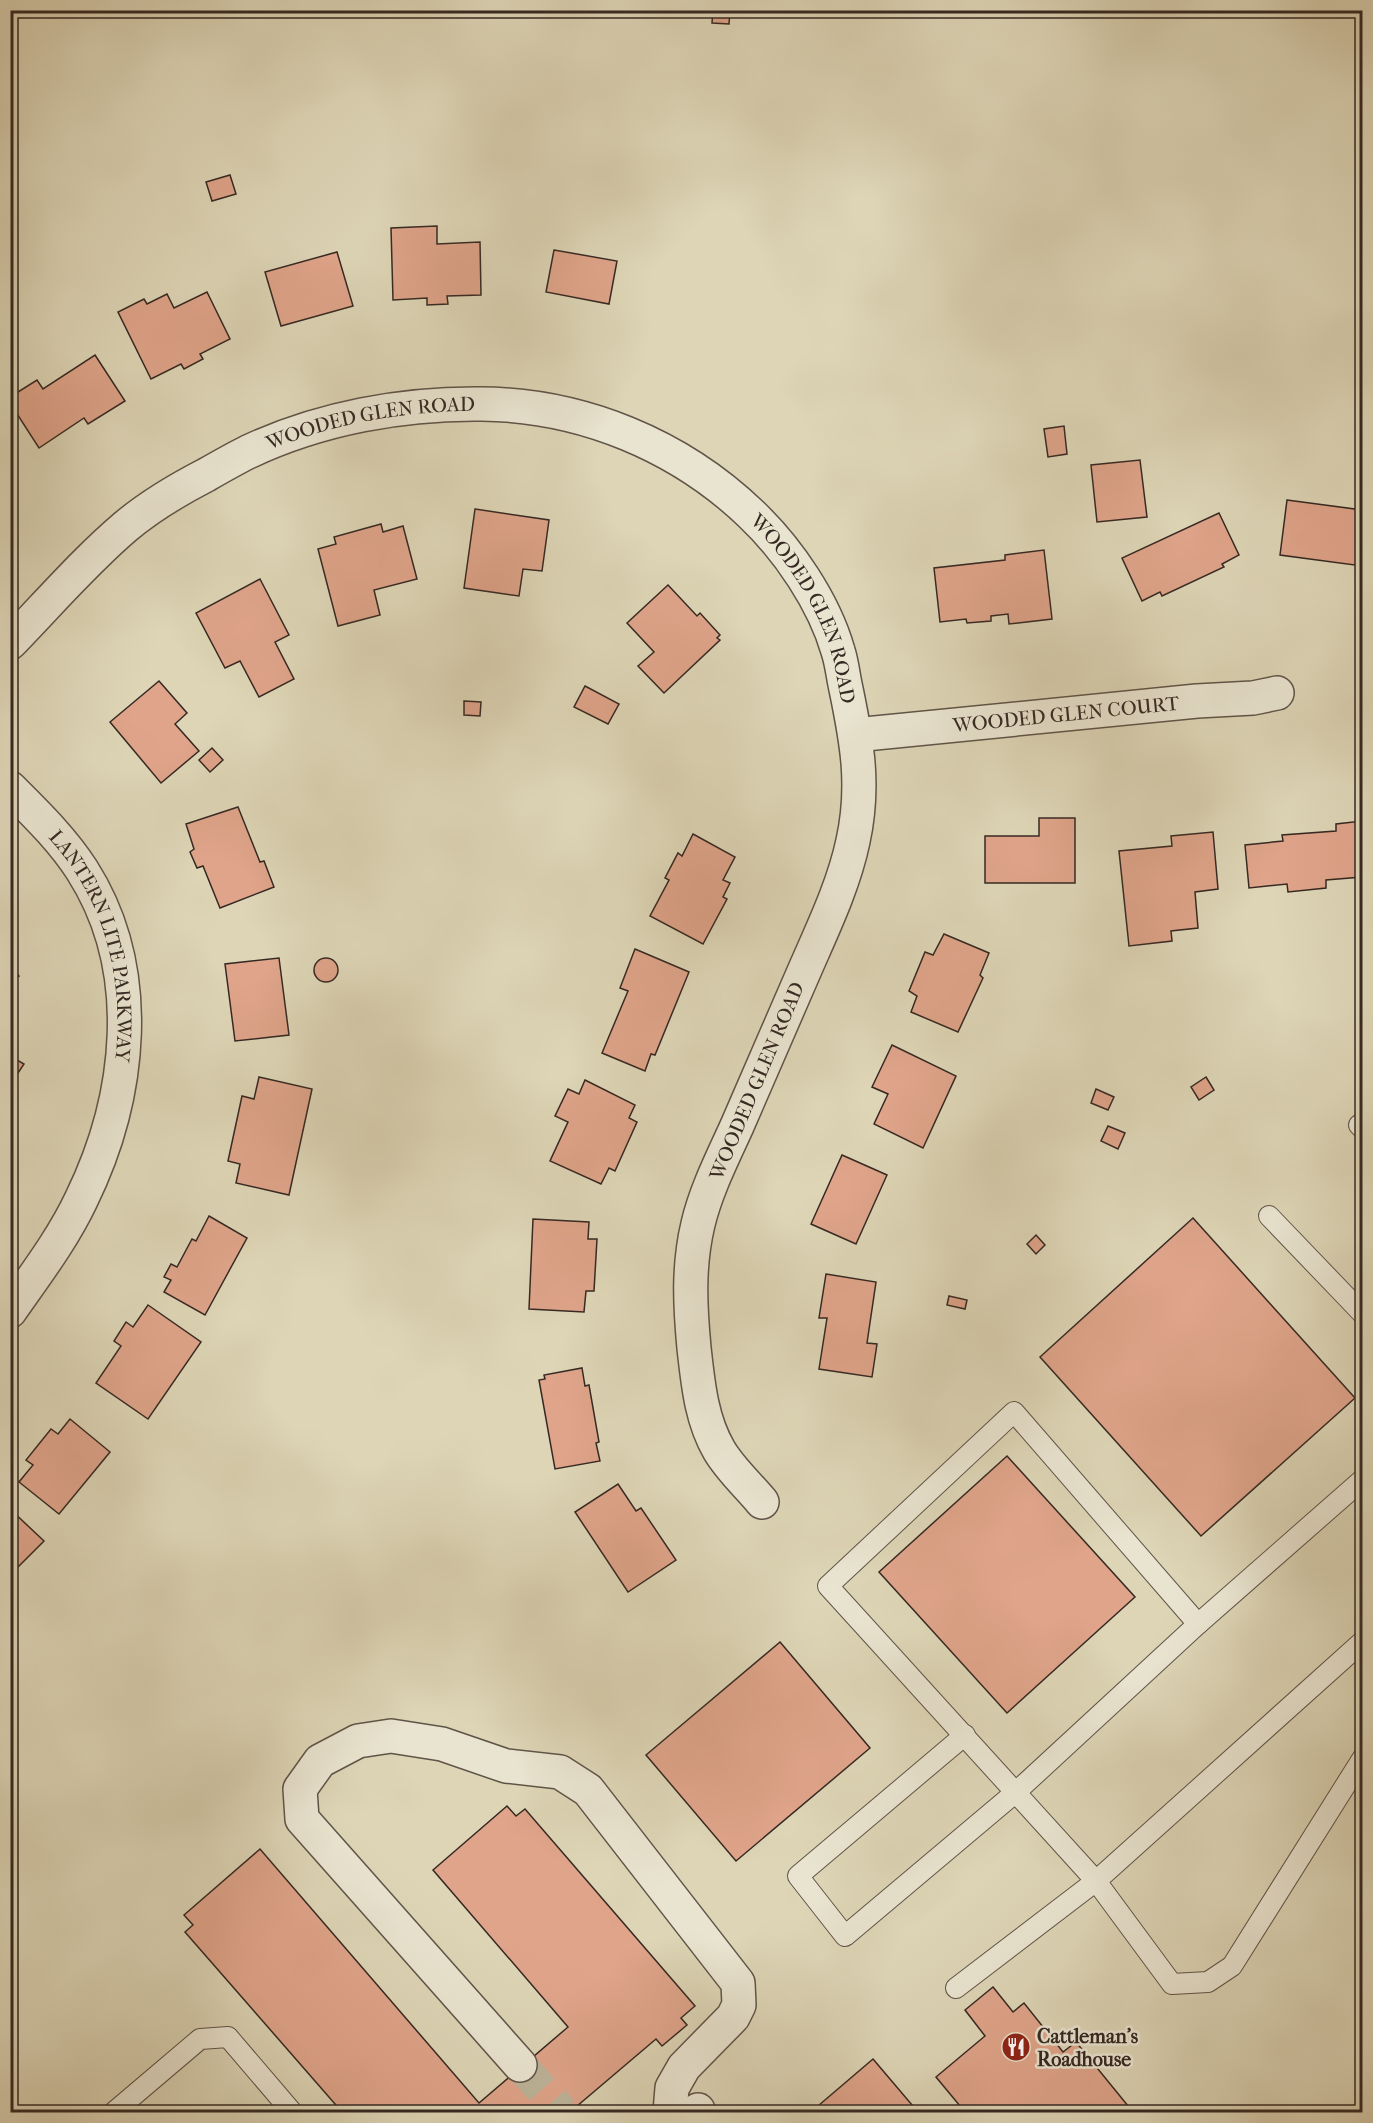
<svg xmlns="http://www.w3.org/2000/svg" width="1373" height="2123" font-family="'IM FELL French Canon',serif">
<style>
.building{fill:#dfa48a;stroke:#362923;stroke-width:1.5}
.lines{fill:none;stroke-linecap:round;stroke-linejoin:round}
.minor-tunnel{stroke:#bcb399;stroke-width:33;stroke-dasharray:33 16;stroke-linecap:butt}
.service-casing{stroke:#605448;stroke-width:22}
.minor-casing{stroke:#605448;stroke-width:36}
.service{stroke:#e9e4d0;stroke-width:20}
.minor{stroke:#e9e4d0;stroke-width:33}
.labels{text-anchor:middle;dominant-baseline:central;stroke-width:5;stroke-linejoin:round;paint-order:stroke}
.street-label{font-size:20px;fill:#362923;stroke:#e9e4d0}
.poi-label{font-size:20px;font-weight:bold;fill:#362923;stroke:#e9e4d0;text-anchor:start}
</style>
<rect width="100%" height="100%" fill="#ddd5b6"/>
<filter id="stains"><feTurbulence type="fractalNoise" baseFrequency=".00333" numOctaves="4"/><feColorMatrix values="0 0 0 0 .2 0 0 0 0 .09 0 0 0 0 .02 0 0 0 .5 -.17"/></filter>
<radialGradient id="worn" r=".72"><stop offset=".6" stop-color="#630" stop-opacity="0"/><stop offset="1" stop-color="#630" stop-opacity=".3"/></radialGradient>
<g class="building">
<polygon points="713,10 730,10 729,24 712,23"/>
<polygon points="230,175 236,194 212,201 206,182"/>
<polygon points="437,226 437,244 480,242 481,295 447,296 448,304 427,305 427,298 393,300 391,228"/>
<polygon points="554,250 617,261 609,304 546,292"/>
<polygon points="337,252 353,306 281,326 265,272"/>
<polygon points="207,292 230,339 200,354 203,359 184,369 181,364 151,379 118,312 144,299 147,304 167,294 174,308"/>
<polygon points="95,355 125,401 88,424 84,418 39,448 10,403 10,397 37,380 43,389"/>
<polygon points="1064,426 1067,454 1048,457 1044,429"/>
<polygon points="1140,460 1147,517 1097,522 1091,465"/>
<polygon points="1287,500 1362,510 1362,566 1280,555"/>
<polygon points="475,509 549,520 542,571 523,569 519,596 464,588"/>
<polygon points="1219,513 1239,555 1222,564 1224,567 1162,596 1160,592 1142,601 1122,558"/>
<polygon points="381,524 383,532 403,526 417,579 374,590 380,615 338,626 318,549 336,544 334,537"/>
<polygon points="1044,550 1052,619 1009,624 1008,614 991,616 991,621 967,623 966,619 940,622 934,568 1005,560 1005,555"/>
<polygon points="260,579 289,635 275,642 294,679 259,697 240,661 225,668 196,613"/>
<polygon points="668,585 697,616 700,613 720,635 717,638 720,640 664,693 638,666 654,652 627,623"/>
<polygon points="159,681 187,713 175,724 199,751 161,783 110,722"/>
<polygon points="585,686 619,704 608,724 574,707"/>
<polygon points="464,701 481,702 480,716 464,715"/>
<polygon points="212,748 223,760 210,772 199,760"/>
<polygon points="238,807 260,862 264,861 274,887 220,908 203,866 197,868 190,852 194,849 186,824"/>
<polygon points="1039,818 1075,818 1075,883 985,883 985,836 1039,836"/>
<polygon points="1362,821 1362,877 1326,880 1326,888 1288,892 1287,884 1249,888 1245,845 1283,841 1282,835 1336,831 1336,824"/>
<polygon points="1213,832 1218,889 1195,892 1198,928 1171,931 1172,941 1129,946 1119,851 1172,846 1171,836"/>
<polygon points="693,834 735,857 723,880 730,883 723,897 727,899 703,944 650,916 669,880 665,878 678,853 682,856"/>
<polygon points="944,934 989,953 980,975 983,978 958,1032 911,1012 917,996 909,991 925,952 933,955"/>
<polygon points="635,949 689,972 655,1055 651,1054 645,1071 602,1053 628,991 620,988"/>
<polygon points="279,958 289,1035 235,1041 225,964"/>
<circle cx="326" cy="970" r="12"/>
<polygon points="10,964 19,976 10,982"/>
<polygon points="892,1045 956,1076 923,1148 874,1124 888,1094 872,1087"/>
<polygon points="10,1056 24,1064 10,1085"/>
<polygon points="259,1077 312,1089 289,1195 236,1183 240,1164 228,1161 242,1096 254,1099"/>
<polygon points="1206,1077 1214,1090 1199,1100 1191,1087"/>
<polygon points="585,1080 635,1105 629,1118 637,1122 615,1171 609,1168 601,1184 550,1161 568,1122 555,1116 568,1089 579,1094"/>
<polygon points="1096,1089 1114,1097 1108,1110 1091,1103"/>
<polygon points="1108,1126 1125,1133 1118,1149 1101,1141"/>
<polygon points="842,1155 887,1175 856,1244 811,1224"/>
<polygon points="209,1216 247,1238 205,1315 164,1292 171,1280 164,1277 171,1264 177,1267 192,1239 196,1241"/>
<polygon points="1193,1218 1355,1398 1201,1536 1040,1357"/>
<polygon points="533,1219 589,1222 588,1239 597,1239 594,1291 586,1291 584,1312 529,1309"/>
<polygon points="1036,1235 1045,1245 1036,1254 1027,1244"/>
<polygon points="826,1274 876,1282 867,1343 877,1344 872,1377 819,1369 827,1318 819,1318"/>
<polygon points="949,1296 967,1300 965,1309 947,1305"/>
<polygon points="148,1305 201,1342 148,1419 96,1383 121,1346 114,1341 126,1322 133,1327"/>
<polygon points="582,1368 585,1386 589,1385 599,1442 596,1443 600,1461 555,1469 539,1380 545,1379 544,1375"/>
<polygon points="70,1419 110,1452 59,1514 19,1482 33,1465 26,1460 51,1429 58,1434"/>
<polygon points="1007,1456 1135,1597 1007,1713 879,1572"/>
<polygon points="618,1484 636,1511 641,1508 676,1560 628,1592 575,1512"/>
<polygon points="10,1509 44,1541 10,1575"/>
<polygon points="780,1642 870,1748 736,1861 646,1755"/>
<polygon points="507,1806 516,1816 525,1809 695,2006 681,2018 687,2025 662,2046 656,2039 570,2112 342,2112 185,1932 193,1925 184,1915 260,1849 479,2103 568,2027 433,1870"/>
<polygon points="993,1987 1013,2012 1024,2003 1063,2052 1076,2042 1133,2112 965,2112 936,2077 985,2036 965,2010"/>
<polygon points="873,2059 918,2112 811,2112"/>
</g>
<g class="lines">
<polyline class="minor-tunnel" points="520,2065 562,2112"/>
<g class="service-casing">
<g id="service">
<polyline points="1359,1125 1362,1128"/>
<polyline points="1269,1216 1362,1313"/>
<polyline points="1198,1624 1014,1412 828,1586 1096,1881 1172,1984 1208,1982 1232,1966 1362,1759"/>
<polyline points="965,1735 798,1876 845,1936 1016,1792 1198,1624 1362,1480"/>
<polyline points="956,1988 1096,1881 1362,1642"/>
<polyline points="114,2112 200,2039 228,2037 292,2112"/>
</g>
</g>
<g class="minor-casing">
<g id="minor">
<path id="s1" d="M10 643C48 604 84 562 125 527 150 506 177 490 206 475 220 467 234 459 248 452 320 418 403 403 482 404 582 405 679 445 751 514 788 549 824 602 838 651 842 663 843 676 846 689 857 742 865 786 853 841 844 884 824 926 806 967 783 1020 760 1073 737 1126 723 1157 706 1190 698 1224 688 1266 690 1305 694 1348 698 1383 701 1419 719 1450 730 1469 748 1485 762 1502"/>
<path id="s2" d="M855 735 1197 701 1253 698 1277 693"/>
<path id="s3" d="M10 788C36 814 62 839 82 870 146 970 131 1098 81 1200 62 1240 35 1275 10 1311"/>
<polyline points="520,2065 302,1819 300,1789 320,1761 358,1741 391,1736 442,1744 506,1766 560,1772 588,1790 738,1983 739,2005 733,2017 684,2067 672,2088 670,2112"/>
<polyline points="695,2112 698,2110"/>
</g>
</g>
<use href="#service" class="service"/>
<use href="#minor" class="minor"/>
</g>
<defs>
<g id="restaurant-disc" transform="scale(1.5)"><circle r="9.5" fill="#8f2418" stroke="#e9e4d0"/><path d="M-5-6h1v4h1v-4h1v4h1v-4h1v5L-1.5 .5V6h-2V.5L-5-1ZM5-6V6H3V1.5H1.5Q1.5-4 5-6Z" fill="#fff"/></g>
</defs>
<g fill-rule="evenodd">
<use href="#restaurant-disc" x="1016" y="2047"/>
</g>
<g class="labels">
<g class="street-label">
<text stroke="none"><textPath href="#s1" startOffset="435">WOODED GLEN ROAD</textPath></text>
<text stroke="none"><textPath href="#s1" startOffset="957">WOODED GLEN ROAD</textPath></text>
<text stroke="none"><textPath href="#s2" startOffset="212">WOODED GLEN COURT</textPath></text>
<text stroke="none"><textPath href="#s3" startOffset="186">LANTERN LITE PARKWAY</textPath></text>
<text transform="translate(757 1081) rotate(-67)">WOODED GLEN ROAD</text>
</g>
<g class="poi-label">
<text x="1037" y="2036">Cattleman's<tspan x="1037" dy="23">Roadhouse</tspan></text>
</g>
</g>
<rect width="1373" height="2123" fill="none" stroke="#ddd5b6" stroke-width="36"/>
<rect x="12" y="12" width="1349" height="2099" fill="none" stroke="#362923" stroke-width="3"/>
<rect x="18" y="18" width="1337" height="2087" fill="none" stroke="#362923" stroke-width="1.5"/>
<rect width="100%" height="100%" filter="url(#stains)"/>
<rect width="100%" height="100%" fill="url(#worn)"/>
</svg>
